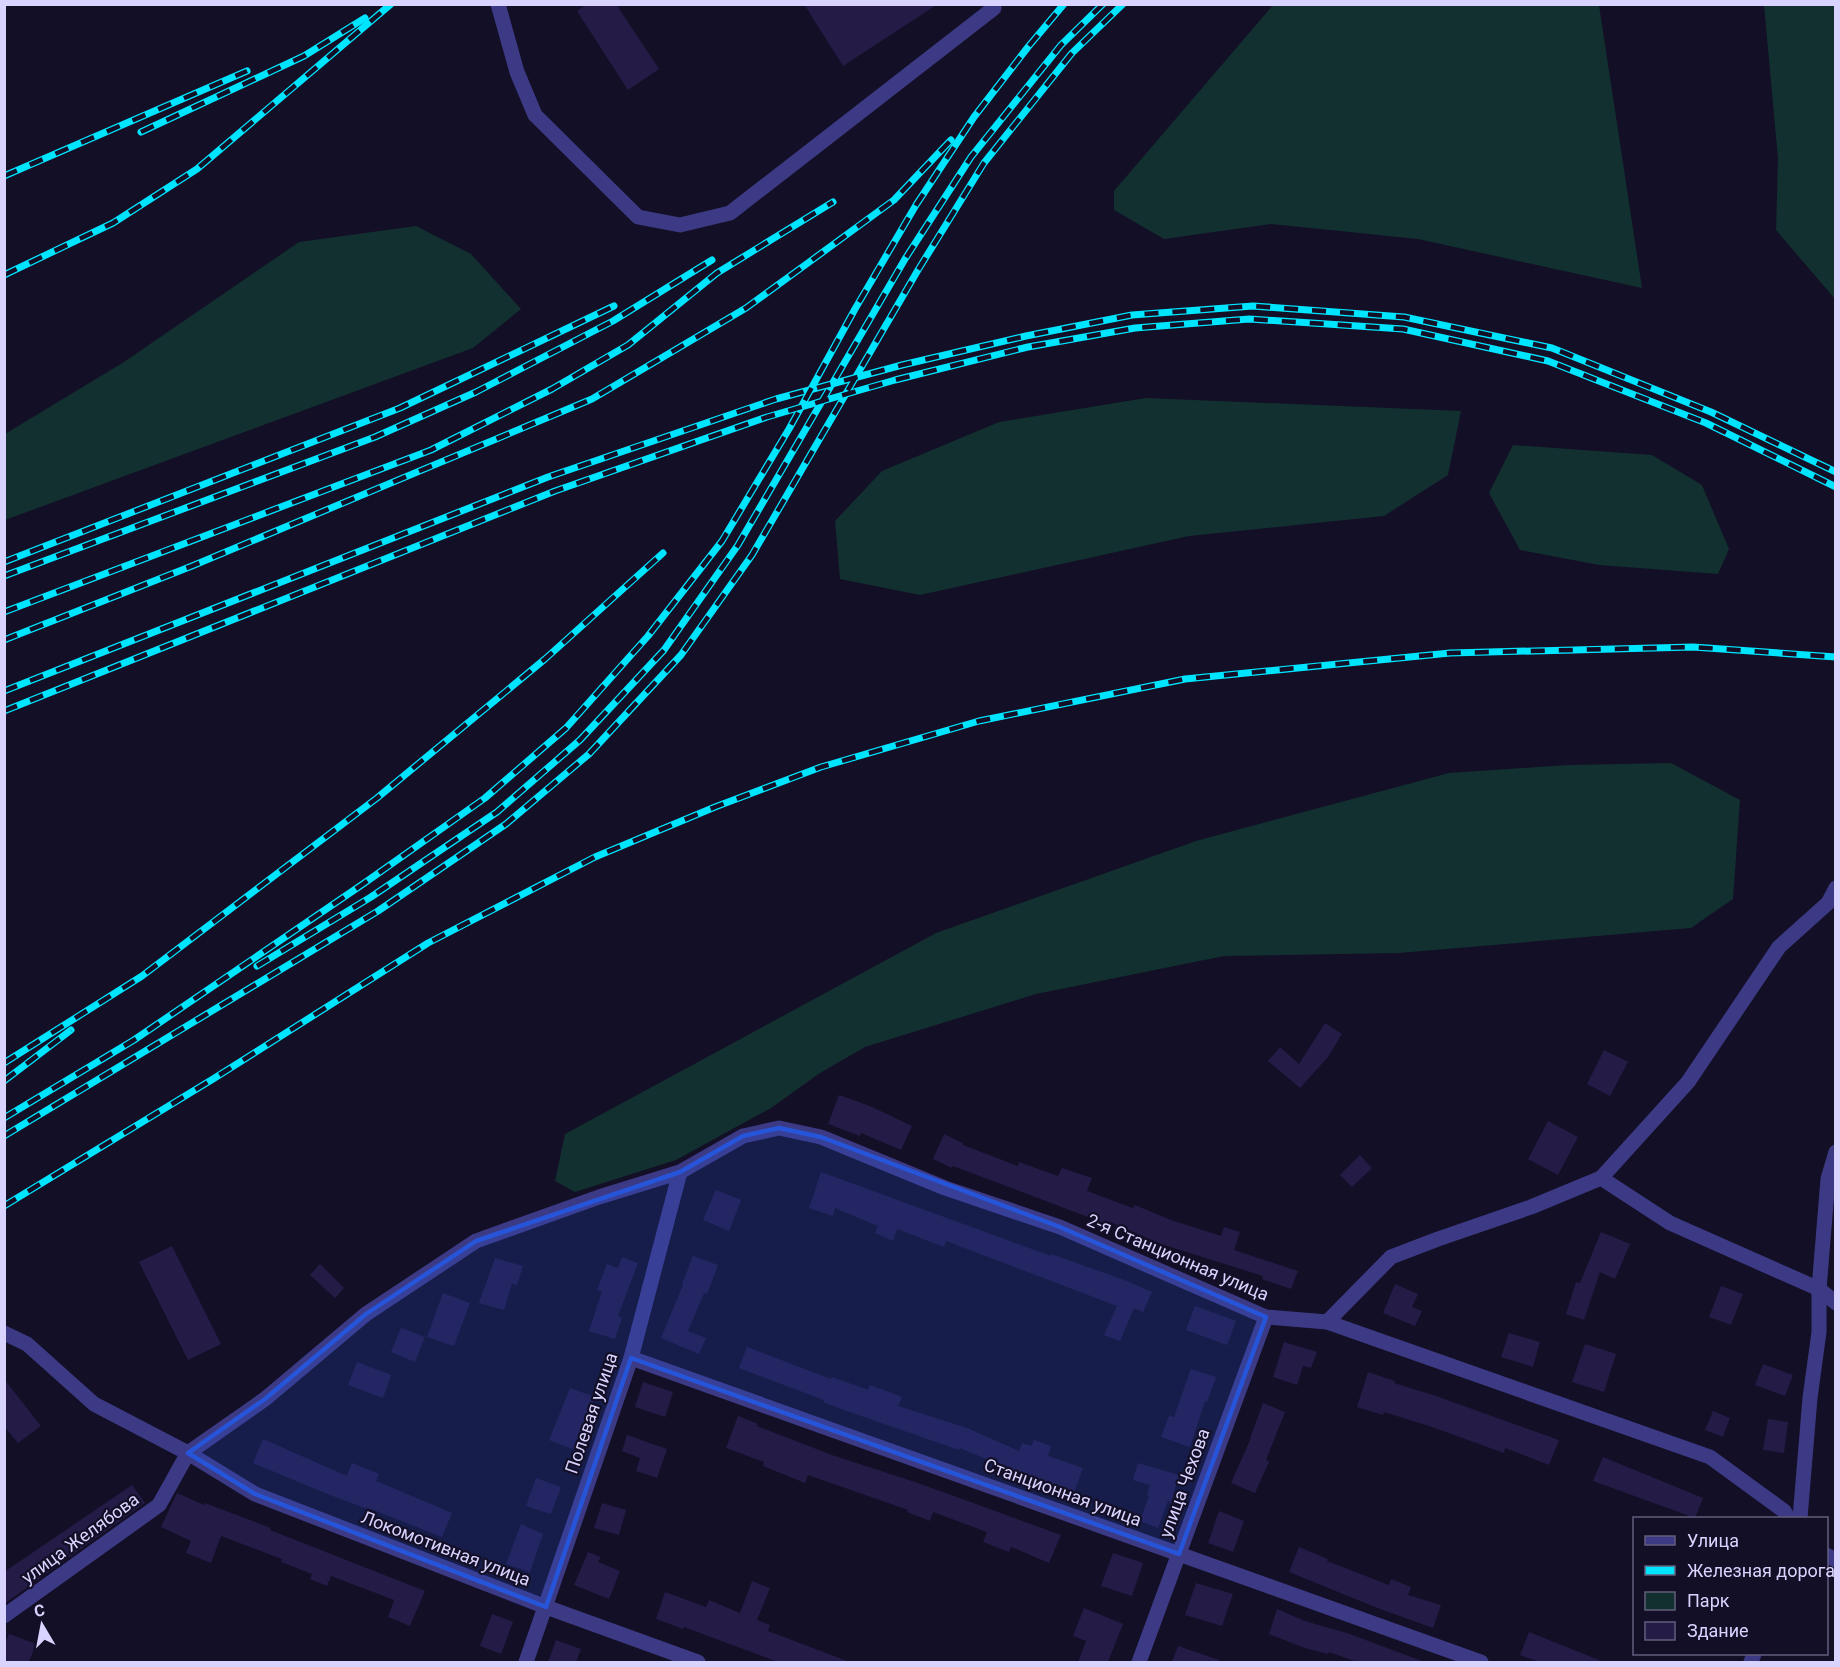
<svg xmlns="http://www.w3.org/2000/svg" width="1840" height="1667" font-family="Roboto,sans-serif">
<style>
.green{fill:#12302f}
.building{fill:#241b47}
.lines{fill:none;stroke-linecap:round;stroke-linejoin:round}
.minor{stroke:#3d3a85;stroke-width:15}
.rail-casing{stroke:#00e5ff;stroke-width:7}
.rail{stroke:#130f26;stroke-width:4.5;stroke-dasharray:14;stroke-linecap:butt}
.marked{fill:#2655da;fill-opacity:0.2;stroke:#2655da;stroke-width:4.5;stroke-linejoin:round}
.labels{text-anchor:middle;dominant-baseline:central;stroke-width:4.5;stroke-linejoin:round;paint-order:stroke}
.street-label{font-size:18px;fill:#d9d4ff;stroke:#130f26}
</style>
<rect width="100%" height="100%" fill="#130f26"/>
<g class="green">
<polygon points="1273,5 1599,5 1642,288 1418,239 1271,224 1164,239 1114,210 1114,191"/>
<polygon points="1764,5 1835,5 1835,299 1776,230 1778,159"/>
<polygon points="416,226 471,254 521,309 473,348 5,520 5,434 124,362 299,242"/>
<polygon points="1146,398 1461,411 1448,475 1384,516 1189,536 920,595 840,579 835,521 882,471 999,422"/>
<polygon points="1513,445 1652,455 1702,485 1729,549 1718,574 1599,565 1520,550 1489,493"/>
<polygon points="1671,763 1740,800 1733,899 1691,928 1399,953 1224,956 1036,994 865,1047 820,1073 771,1108 676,1160 575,1192 555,1181 565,1134 936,933 1196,841 1449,773 1568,765"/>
</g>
<g class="building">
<polygon points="587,4 616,4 659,69 628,90 577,11"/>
<polygon points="804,4 938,4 843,66"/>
<polygon points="1325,1023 1342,1034 1328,1057 1300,1088 1268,1061 1280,1047 1299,1064"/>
<polygon points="1604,1050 1628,1062 1610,1096 1587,1084"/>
<polygon points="839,1095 870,1106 912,1126 901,1150 861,1133 860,1136 828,1124"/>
<polygon points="1548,1121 1578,1137 1558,1175 1528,1159"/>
<polygon points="944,1134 963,1143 963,1145 1018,1166 1019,1162 1058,1176 1062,1168 1092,1178 1087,1191 1133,1208 1135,1205 1171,1220 1221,1236 1224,1227 1240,1232 1234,1250 1298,1271 1291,1289 1262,1279 1263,1276 1161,1244 1110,1222 1109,1225 953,1166 952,1168 933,1159"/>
<polygon points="1360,1155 1372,1168 1352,1187 1340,1175"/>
<polygon points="821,1172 1051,1256 1051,1254 1127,1281 1152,1292 1143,1312 1134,1308 1120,1341 1104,1335 1117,1306 946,1241 944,1247 897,1229 893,1241 875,1233 878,1226 835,1208 833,1216 809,1208"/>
<polygon points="716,1190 741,1200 729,1231 703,1220"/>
<polygon points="1601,1232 1630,1244 1615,1279 1600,1272 1584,1320 1566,1314 1576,1282 1580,1283"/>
<polygon points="172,1246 221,1344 188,1360 139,1262"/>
<polygon points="693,1256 718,1265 707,1294 704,1293 688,1331 706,1338 699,1354 661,1338 683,1285 682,1284"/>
<polygon points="622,1257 638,1263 618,1316 622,1318 615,1339 589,1331 602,1291 597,1290 607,1264 618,1268"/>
<polygon points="495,1258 523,1266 517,1285 512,1284 504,1310 479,1303"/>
<polygon points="320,1264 344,1288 335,1298 310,1275"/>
<polygon points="1395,1284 1418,1294 1412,1307 1422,1311 1415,1326 1383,1313"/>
<polygon points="1721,1286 1743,1294 1731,1325 1709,1317"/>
<polygon points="443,1293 470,1303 454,1346 427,1337"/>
<polygon points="1195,1306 1236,1321 1227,1345 1186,1330"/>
<polygon points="401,1328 425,1337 415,1362 391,1352"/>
<polygon points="1509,1333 1540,1342 1533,1367 1501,1357"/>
<polygon points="1284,1342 1317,1352 1311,1368 1303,1366 1297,1385 1273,1377"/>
<polygon points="1585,1344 1616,1354 1604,1392 1572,1382"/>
<polygon points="747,1347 831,1379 832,1377 868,1390 870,1385 902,1397 898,1406 967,1428 1019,1451 1022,1443 1031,1446 1034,1440 1051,1446 1048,1456 1083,1468 1073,1495 1011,1472 1012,1470 960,1448 959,1450 844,1410 823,1402 824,1400 739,1368"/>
<polygon points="357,1362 391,1375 383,1398 348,1385"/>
<polygon points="1763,1364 1793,1375 1785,1396 1755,1385"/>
<polygon points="1191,1369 1216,1377 1207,1402 1205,1401 1190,1447 1161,1437 1169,1416 1174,1417"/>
<polygon points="1368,1372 1395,1381 1394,1383 1436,1396 1559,1440 1549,1465 1505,1448 1504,1453 1429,1426 1384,1412 1383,1415 1357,1407"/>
<polygon points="4,1379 41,1426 18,1443 4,1426"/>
<polygon points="643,1382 673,1392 665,1417 635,1407"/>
<polygon points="570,1388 595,1397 575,1450 549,1440"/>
<polygon points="1263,1403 1285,1412 1266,1460 1269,1462 1255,1493 1231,1483 1251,1438 1250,1438"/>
<polygon points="1713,1411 1730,1418 1723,1437 1705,1430"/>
<polygon points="738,1416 758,1424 757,1426 832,1455 918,1483 1061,1535 1049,1563 1011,1547 1009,1552 983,1542 987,1532 933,1512 930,1521 907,1512 908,1510 808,1475 805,1483 763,1466 764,1462 726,1448"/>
<polygon points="1768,1419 1788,1422 1784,1453 1763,1450"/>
<polygon points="627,1435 667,1449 657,1478 636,1471 640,1458 622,1451"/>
<polygon points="263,1439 347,1476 352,1463 379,1474 376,1481 452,1513 442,1537 366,1507 365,1508 330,1495 253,1463"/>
<polygon points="1603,1457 1703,1498 1695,1518 1593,1481"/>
<polygon points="1138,1463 1179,1475 1171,1502 1168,1501 1158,1528 1140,1521 1149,1496 1147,1495 1150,1485 1133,1480"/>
<polygon points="536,1478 561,1487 551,1514 526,1506"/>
<polygon points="132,1485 145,1503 4,1604 4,1572"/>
<polygon points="177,1493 204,1505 205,1503 271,1528 270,1530 425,1591 410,1626 388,1617 394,1600 331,1576 327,1586 310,1579 312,1574 281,1562 282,1559 221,1536 211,1563 186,1553 191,1541 161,1527"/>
<polygon points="602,1503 626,1510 619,1535 594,1528"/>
<polygon points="1219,1511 1244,1521 1233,1552 1208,1543"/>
<polygon points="521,1524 543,1534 530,1572 506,1564"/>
<polygon points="1299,1547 1328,1559 1327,1561 1389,1585 1391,1579 1411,1587 1408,1595 1441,1605 1433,1628 1380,1609 1289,1572"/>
<polygon points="588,1552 601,1557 598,1562 620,1571 609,1599 574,1585"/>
<polygon points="1113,1553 1143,1563 1132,1596 1101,1586"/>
<polygon points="752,1581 770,1588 757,1620 770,1625 768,1631 850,1662 778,1662 684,1627 683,1629 656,1619 665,1592 706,1607 709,1600 740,1613"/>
<polygon points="1196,1583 1233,1594 1222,1626 1185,1615"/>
<polygon points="1084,1608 1123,1624 1108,1662 1078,1662 1086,1641 1073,1636"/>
<polygon points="1277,1609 1305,1621 1347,1633 1422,1661 1422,1662 1357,1662 1329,1652 1328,1654 1305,1648 1269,1634"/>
<polygon points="492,1614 513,1622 501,1654 480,1646"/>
<polygon points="1529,1632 1604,1662 1539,1662 1520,1655"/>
<polygon points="9,1634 36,1644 29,1662 4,1662 4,1646"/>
<polygon points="556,1640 581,1649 576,1662 548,1662"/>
<polygon points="1178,1646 1219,1660 1219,1662 1172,1662"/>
</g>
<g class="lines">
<g class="minor">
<polyline points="498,4 517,72 535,115 638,217 680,225 730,213 994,8"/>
<polyline points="1601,1178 1670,1223 1819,1289 1836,1303"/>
<polyline points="1327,1322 1391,1257 1438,1239 1531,1207 1601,1178 1688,1082 1779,947 1828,903 1836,888"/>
<polyline points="4,1333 27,1344 94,1404 188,1453 255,1494 546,1607 698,1662"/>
<polyline points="631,1358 1481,1662"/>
<polyline points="1800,1518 1810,1398 1819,1332 1819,1289 1828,1179 1836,1152"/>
<polyline points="1826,1555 1836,1560"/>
<polyline points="4,1616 159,1505 188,1453 265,1399 366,1314 476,1241 599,1197 680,1172 743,1136 779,1128 821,1137 945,1188 1060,1227 1266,1317 1327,1322 1710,1457 1784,1511 1788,1518"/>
<polyline points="526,1662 631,1358 680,1172"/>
<polyline points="1139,1662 1266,1317"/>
<polyline points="1751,1662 1754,1654"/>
</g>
<g class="rail-casing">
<g id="rail">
<polyline points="141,132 304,56 365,18"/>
<polyline points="4,176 247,71"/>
<polyline points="4,275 113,223 197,169 391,4"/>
<polyline points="4,562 400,408 614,306"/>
<polyline points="4,576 375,437 476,392 613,321 712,260"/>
<polyline points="4,612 431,450 552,389 628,345 717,273 833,202"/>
<polyline points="4,640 192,566 592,399 746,308 812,260 894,200 951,140"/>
<polyline points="4,691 548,477 776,399 902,365 1026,336 1132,315 1253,306 1404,317 1552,348 1711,412 1836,472"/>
<polyline points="4,711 555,491 767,417 895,380 1028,347 1135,328 1249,319 1403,329 1548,361 1706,423 1836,487"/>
<polyline points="257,966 371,897 497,812 580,740 664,650 738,545 905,259 971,157 1061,45 1103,4"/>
<polyline points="4,1063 142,976 377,798 545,659 663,553"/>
<polyline points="4,1081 71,1030"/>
<polyline points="4,1118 134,1040 363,884 485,798 566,728 648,636 722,541 789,429 855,309 916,205 974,117 1028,47 1064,4"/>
<polyline points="4,1136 378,911 506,824 589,754 681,655 752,555 918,270 984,163 1072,53 1123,4"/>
<polyline points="4,1206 213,1079 428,943 595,857 715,807 821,767 979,721 1185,679 1450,653 1693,647 1836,657"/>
</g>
</g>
<use href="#rail" class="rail"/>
</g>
<path class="marked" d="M779 1128 821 1137 1060 1227 1266 1317 1179 1554 631 1358 546 1607 255 1494 188 1453 265 1399 366 1314 476 1241 680 1172 743 1136Z"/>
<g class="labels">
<g class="street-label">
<text transform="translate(1178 1257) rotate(23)">2-я Станционная улица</text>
<text transform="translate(591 1413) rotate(-71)">Полевая улица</text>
<text transform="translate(1184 1483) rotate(-70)">улица Чехова</text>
<text transform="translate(1063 1492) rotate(20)">Станционная улица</text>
<text transform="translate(80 1538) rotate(-36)">улица Желябова</text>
<text transform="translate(446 1548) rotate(21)">Локомотивная улица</text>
</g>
</g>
<rect width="1840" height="1667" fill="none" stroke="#d9d4ff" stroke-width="12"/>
<rect x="1633" y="1517" width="195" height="138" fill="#130f26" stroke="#625e7d" stroke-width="1.5"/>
<rect x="1645" y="1536" width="30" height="9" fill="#3d3a85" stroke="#625e7d" stroke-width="1.5"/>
<text x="1687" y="1547" font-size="18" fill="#d9d4ff">Улица</text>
<rect x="1645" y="1566" width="30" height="9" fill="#00e5ff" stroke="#625e7d" stroke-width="1.5"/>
<text x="1687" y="1577" font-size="18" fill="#d9d4ff">Железная дорога</text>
<rect x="1645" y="1592" width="30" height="18" fill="#12302f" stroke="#625e7d" stroke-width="1.5"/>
<text x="1687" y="1607" font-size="18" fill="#d9d4ff">Парк</text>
<rect x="1645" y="1622" width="30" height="18" fill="#241b47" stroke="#625e7d" stroke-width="1.5"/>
<text x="1687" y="1637" font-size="18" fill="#d9d4ff">Здание</text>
<g transform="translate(42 1625) rotate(350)" stroke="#130f26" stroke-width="4.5" paint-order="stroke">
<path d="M0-4.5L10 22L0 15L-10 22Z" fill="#d9d4ff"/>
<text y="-9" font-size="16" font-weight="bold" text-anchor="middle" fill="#d9d4ff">С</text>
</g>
</svg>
